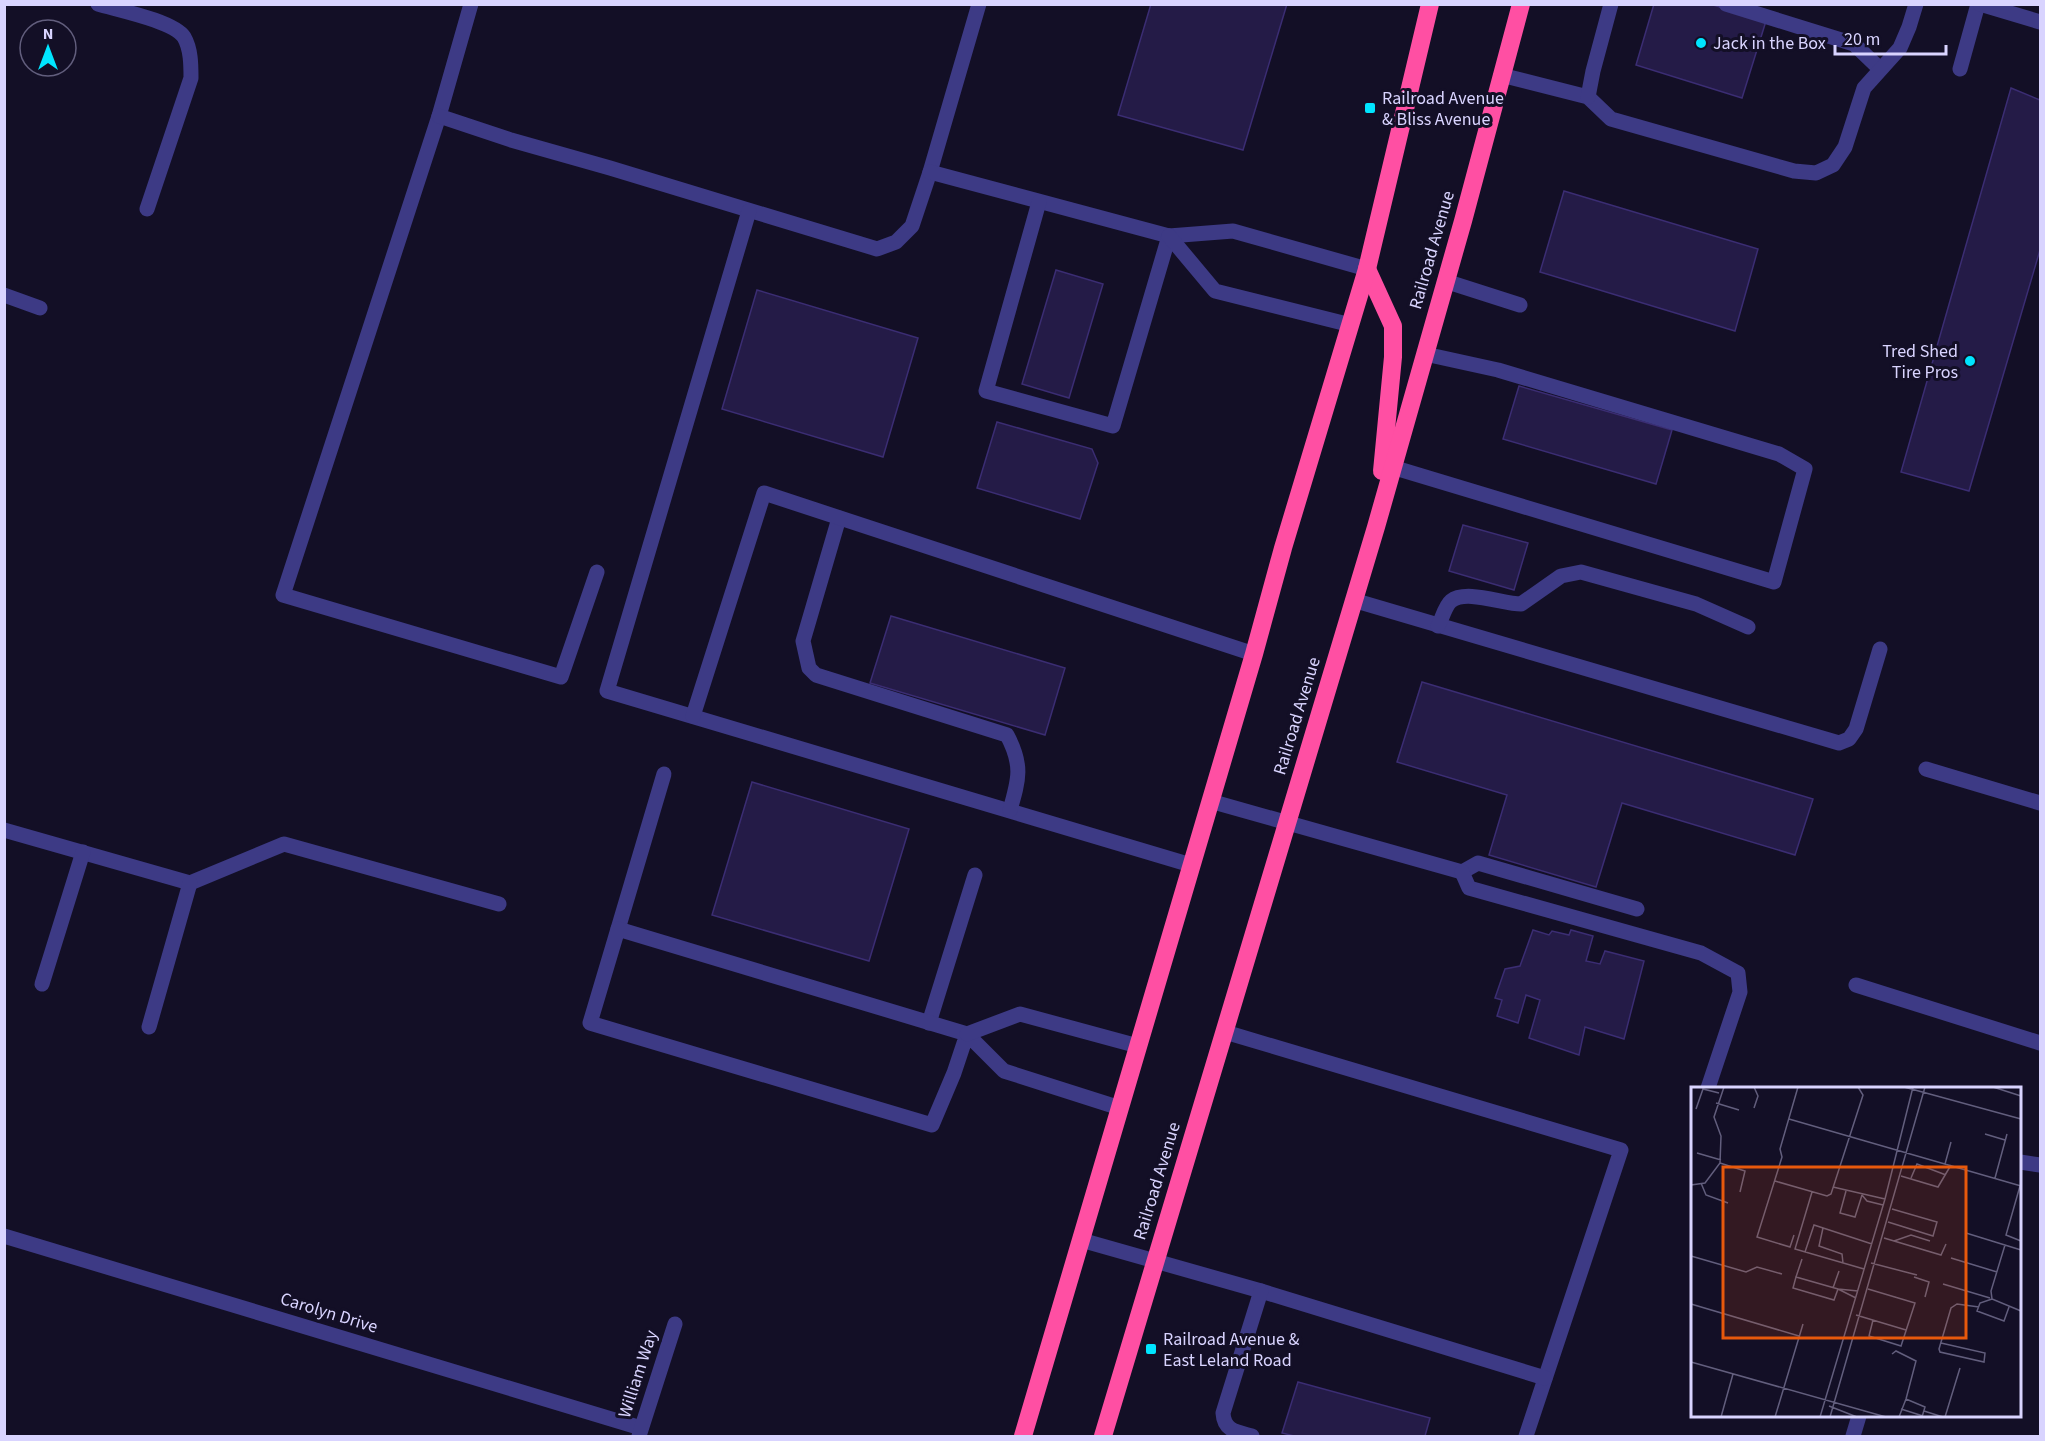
<svg xmlns="http://www.w3.org/2000/svg" width="2045" height="1441" font-family="'Source Sans 3',sans-serif">
<style>
.building{fill:#241b47;stroke:#3b2d73;stroke-width:1.5}
.lines{fill:none;stroke-linecap:round;stroke-linejoin:round}
.lane{stroke:#3d3a85;stroke-width:15}
.street{stroke:#3d3a85;stroke-width:15}
.highway{stroke:#ff4fa3;stroke-width:18}
.poi-dot{fill:#00e5ff;stroke:#130f26;stroke-width:2}
.labels{text-anchor:middle;dominant-baseline:central;stroke-width:6;stroke-linejoin:round;paint-order:stroke}
.poi-label{font-size:18px;fill:#d9d4ff;stroke:#130f26;text-anchor:start}
.street-label{font-size:18px;fill:#d9d4ff;stroke:#130f26}
.inset-road{fill:none;stroke:#625e7d;stroke-width:1.5}
.view{fill:#e8590c;fill-opacity:0.15;stroke:#e8590c;stroke-width:3}
.inset-edge{fill:none;stroke:#d9d4ff;stroke-width:3}
</style>
<rect width="100%" height="100%" fill="#130f26"/>
<g class="building">
<polygon points="1151,4 1287,4 1243,150 1118,115"/>
<polygon points="1654,4 1710,4 1766,21 1742,98 1636,65"/>
<polygon points="2011,88 2040,100 2040,250 1969,491 1901,472"/>
<polygon points="1564,191 1758,249 1735,331 1540,272"/>
<polygon points="1056,270 1103,284 1069,398 1022,384"/>
<polygon points="757,290 918,338 883,457 722,409"/>
<polygon points="1519,386 1672,430 1656,484 1503,439"/>
<polygon points="997,422 1092,449 1098,463 1080,519 977,488"/>
<polygon points="1463,525 1528,543 1514,590 1449,571"/>
<polygon points="891,616 1065,668 1045,735 870,683"/>
<polygon points="1422,682 1813,799 1795,855 1622,803 1596,887 1489,855 1507,795 1397,762"/>
<polygon points="752,782 909,829 869,961 712,915"/>
<polygon points="1533,930 1549,935 1552,931 1569,935 1571,930 1593,936 1586,961 1600,964 1605,951 1644,961 1624,1039 1585,1027 1579,1055 1529,1038 1540,1000 1526,995 1518,1023 1497,1016 1502,1000 1495,998 1505,969 1520,966"/>
<polygon points="1298,1382 1430,1418 1425,1436 1294,1436 1282,1433"/>
</g>
<g class="lines">
<g class="lane">
<path d="M98 4C118 10 173 21 184 37 191 49 191 65 191 78L147 209"/>
<polyline points="471,4 439,116 283,595 561,677 597,572"/>
<polyline points="1726,4 1854,44 1880,69"/>
<polyline points="1960,69 1978,4"/>
<polyline points="1501,75 1588,97 1611,119 1794,171 1816,173 1833,165 1845,147 1864,88 1900,48 1909,27 1916,4"/>
<polyline points="1588,97 1593,71 1611,4"/>
<polyline points="439,116 511,140 610,168 877,249 896,242 912,226 930,172 979,4"/>
<polyline points="930,172 1169,236 1233,231 1367,269"/>
<polyline points="1039,202 986,391 1113,426 1169,236"/>
<polyline points="749,211 607,691 1191,865"/>
<polyline points="1169,236 1215,291 1351,325"/>
<polyline points="1445,281 1520,305"/>
<polyline points="4,295 40,308"/>
<polyline points="1392,467 1774,582 1805,469 1779,454 1498,370 1425,354"/>
<path d="M839 518 803 641 809 668 816 675 1007 735C1023 765 1019 779 1010 810"/>
<polyline points="1353,600 1839,743 1849,739 1856,729 1880,649"/>
<path d="M1438 626C1442 619 1445 606 1451 601 1466 589 1503 604 1521 604L1561 576 1581 572 1696 604 1748 627"/>
<polyline points="693,716 764,493 1254,654"/>
<polyline points="1926,769 2040,803"/>
<polyline points="1210,801 1462,872 1478,863 1637,909"/>
<polyline points="4,830 190,883 284,844 499,904"/>
<polyline points="1462,872 1469,888 1701,953 1738,973 1740,992 1708,1088"/>
<polyline points="618,929 664,774"/>
<polyline points="42,984 83,852"/>
<polyline points="1856,985 2040,1043"/>
<polyline points="929,1023 975,875"/>
<polyline points="149,1027 190,883"/>
<polyline points="1225,1032 1621,1150 1526,1436"/>
<polyline points="967,1034 954,1073 932,1125 590,1023 618,929 967,1034 1004,1071 1120,1108"/>
<polyline points="967,1034 1020,1014 1138,1046"/>
<polyline points="2020,1162 2040,1165"/>
<polyline points="1081,1240 1261,1291 1545,1378"/>
<path d="M1252 1436C1237 1432 1224 1431 1223 1413L1261 1291"/>
<polyline points="1853,1436 1859,1416"/>
</g>
<g class="street">
<polyline points="1980,4 2040,22"/>
<polyline points="4,1236 641,1428"/>
<polyline points="639,1436 675,1324"/>
</g>
<g class="highway">
<polyline points="1367,269 1393,326 1393,357 1382,471"/>
<polyline points="1023,1436 1254,654 1283,548 1367,269 1430,4"/>
<polyline points="1103,1436 1376,527 1463,221 1521,4"/>
</g>
</g>
<g class="poi-dot">
<circle cx="1701" cy="43" r="6"/>
<rect x="1364" y="102" width="12" height="12" rx="3"/>
<circle cx="1970" cy="361" r="6"/>
<rect x="1145" y="1343" width="12" height="12" rx="3"/>
</g>
<g class="labels">
<g class="poi-label">
<text x="1713" y="43">Jack in the Box</text>
<text x="1382" y="98">Railroad Avenue<tspan x="1382" dy="21">&amp; Bliss Avenue</tspan></text>
<text x="1958" y="351" text-anchor="end">Tred Shed<tspan x="1958" dy="21">Tire Pros</tspan></text>
<text x="1163" y="1339">Railroad Avenue &amp;<tspan x="1163" dy="21">East Leland Road</tspan></text>
</g>
<g class="street-label">
<text transform="translate(1432 250) rotate(-74)">Railroad Avenue</text>
<text transform="translate(1297 716) rotate(-73)">Railroad Avenue</text>
<text transform="translate(1157 1181) rotate(-73)">Railroad Avenue</text>
<text transform="translate(329 1313) rotate(17)">Carolyn Drive</text>
<text transform="translate(638 1374) rotate(-72)">William Way</text>
</g>
</g>
<g transform="translate(1691 1087)">
<rect width="330" height="330" fill="#130f26"/>
<path class="inset-road" d="M63 0 67 9 63 21M213 0 330 32M302 0 330 9M25 16 48 23M5 22 12 2 28 6M98 32 330 99M294 47 314 53M6 66 30 73M29 76 54 84 49 105M254 77 260 55M210 89 247 100 260 78M220 91 226 77 255 88M304 91 316 47M84 94 136 109 140 107 172 8 167 0M10 96 15 108 37 116M0 98 14 96 29 76 30 49 23 30 33 0M329 99 315 148 330 154M142 100 194 112M155 104 149 126 164 130 171 108M121 105 104 162 173 182M171 108 176 114 192 118M197 135 242 149 246 135 201 122M132 141 128 159 151 167 152 176M275 146 330 163M103 148 99 160 66 150 91 70 89 62 107 0M193 151 250 168 255 157M203 154 220 148 239 154M314 158 300 204 301 212 330 224M114 165 123 138 181 157M0 169 55 185 66 180 91 187M260 171 306 185M180 176 226 188M105 190 111 172M223 190 238 195 234 210M252 197 299 211M142 201 148 184M147 202 143 213 102 201 105 190 147 202 165 211M147 202 167 204M177 202 224 216 210 259 178 249 182 233M301 212 289 216 286 224 313 234 318 220M0 217 108 249M165 228 215 243M250 256 294 266 293 275 249 265 248 262 260 221 266 217 288 220M201 267 205 264 225 274 215 312M0 275 195 330M138 319 166 330M210 322 232 329M233 324 252 330M30 330 42 287M84 330 112 237M129 330 194 112 222 0M139 330 234 0M208 330 215 312 234 320 231 330M254 330 269 281"/>
<path class="view" d="M32 80H275V251H32Z"/>
<rect width="330" height="330" class="inset-edge"/>
</g>
<rect width="2045" height="1441" fill="none" stroke="#d9d4ff" stroke-width="12"/>
<g transform="translate(48 48)"><circle r="28" fill="#130f26" stroke="#625e7d" stroke-width="1.5"/>
<path d="M0-4.5L10 22L0 15L-10 22Z" fill="#00e5ff"/>
<text y="-9" font-size="16" font-weight="bold" text-anchor="middle" fill="#d9d4ff">N</text>
</g>
<path d="M1835 45v9h111v-9" fill="none" stroke="#d9d4ff" stroke-width="3"/>
<text x="1844" y="45" font-size="18" fill="#d9d4ff" stroke="#130f26" stroke-width="4.5" paint-order="stroke">20 m</text>
</svg>
